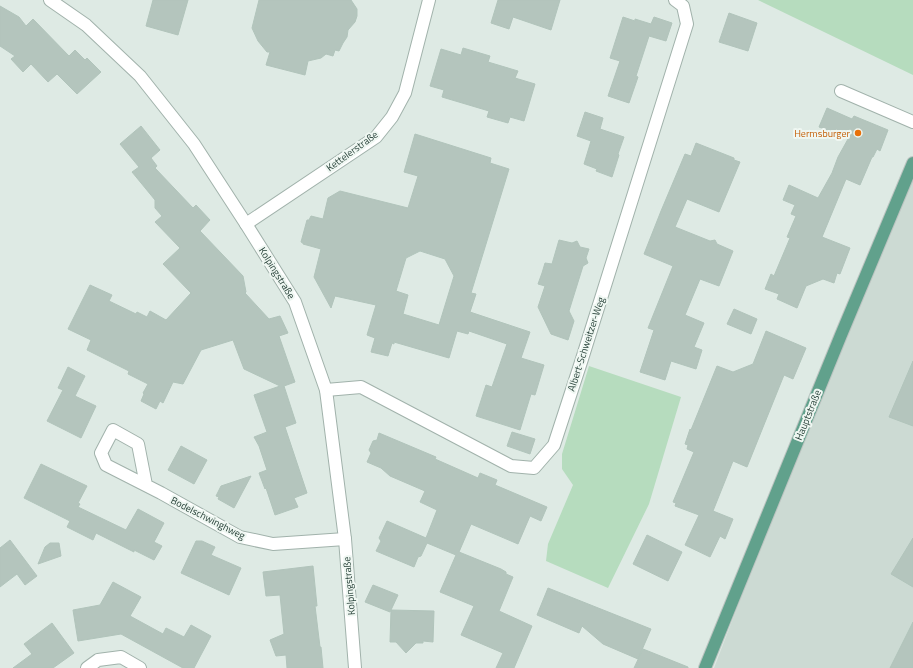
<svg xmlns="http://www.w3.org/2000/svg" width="913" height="668" font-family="'Titillium Web',sans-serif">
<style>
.built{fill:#ccdad3}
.green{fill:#b6dcbe}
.building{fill:#b4c5bd;stroke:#b1c4bb;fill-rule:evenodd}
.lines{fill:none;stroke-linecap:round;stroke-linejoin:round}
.minor-casing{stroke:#a1b2ab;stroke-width:14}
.major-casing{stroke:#bcc4c1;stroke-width:14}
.minor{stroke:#fff;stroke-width:12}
.major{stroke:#61a18c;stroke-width:12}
.food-dot{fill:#e8710a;stroke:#eff7f2;stroke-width:1.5}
.labels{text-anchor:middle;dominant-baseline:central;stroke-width:4;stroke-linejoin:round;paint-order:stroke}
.food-label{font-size:10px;fill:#c56008;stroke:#eff7f2;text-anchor:end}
.street-label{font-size:10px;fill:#1f3a31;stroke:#eff7f2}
</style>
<rect width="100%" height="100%" fill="#deeae4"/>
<polygon class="built" points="913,170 913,668 714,668 774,511"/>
<g class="green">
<polygon points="758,0 913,0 913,75"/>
<polygon points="589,366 681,397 649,504 608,588 546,561 548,544 573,485 562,469 562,454"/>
</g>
<g class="building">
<polygon points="153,0 188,0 178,35 146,26"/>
<polygon points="259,0 351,0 357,9 357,16 355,22 348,30 347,37 343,43 339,51 335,50 333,56 326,54 321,58 308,61 305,75 266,65 270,52 267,52 258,41 252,28"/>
<polygon points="498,0 560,0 551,30 513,17 509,29 491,23"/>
<polygon points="0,6 19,17 26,26 33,19 69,56 75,50 85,60 87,58 101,72 77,94 57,74 48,82 31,64 23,72 11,59 15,56 0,46"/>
<polygon points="729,13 757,23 748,51 719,42"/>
<polygon points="623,17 635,21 635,19 651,24 654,17 672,23 666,41 649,36 636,76 638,77 629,103 608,96 620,61 610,58"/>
<polygon points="463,48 490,56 488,62 518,71 515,78 535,84 524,121 510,117 508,123 487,117 489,111 442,97 444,90 430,86 441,49 461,55"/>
<polygon points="827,108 852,119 854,116 888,130 880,151 877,149 873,157 872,157 860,185 846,179 822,237 850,248 840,274 837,273 834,283 823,279 806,286 797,308 777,299 779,294 765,289 771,274 774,276 790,238 787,237 796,216 791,214 795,205 783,200 789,185 818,198 832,173 838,157 848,139 819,127"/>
<polygon points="585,112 603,118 600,129 624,137 618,154 619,155 612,177 596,171 597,169 584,164 591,141 577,136"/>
<polygon points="141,126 160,150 151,158 157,166 155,168 193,208 196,205 210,220 200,231 243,276 246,292 245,293 269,319 280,316 288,333 279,336 295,382 284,386 296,423 285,427 307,493 294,498 298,507 275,515 266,488 265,489 259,473 267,470 259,446 254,437 267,432 254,395 280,386 244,369 233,340 201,350 183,384 173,382 163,403 160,401 156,409 141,401 144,394 143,393 148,384 128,374 129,371 87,350 91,340 68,329 90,285 112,295 109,301 136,314 137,312 147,317 150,311 166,320 191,293 163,264 180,248 155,222 162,216 155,208 155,200 132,172 139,167 120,144"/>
<path d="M415 134 491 158 490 163 509 169 471 293 476 294 470 312 530 332 521 358 544 365 535 395 531 394 520 430 476 416 486 385 492 387 507 344 469 331 468 334 457 331 449 358 394 342V344L392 343 388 356 371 352 375 338 367 335 376 305 335 296 331 308 314 277 321 249 303 244V243L301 242 307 220H309L311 216 323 219 328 198 340 191 408 208 418 176 404 172ZM420 251 445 259 454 276 439 325 403 314 408 295 396 291 406 258Z"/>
<polygon points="696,143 734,158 734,160 740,162 719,212 687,199 675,227 710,241 715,240 717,244 733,251 719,286 700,279 685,315 704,323 694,347 702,350 696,369 671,361 665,380 640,372 654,330 648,328 673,266 644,254 661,211 685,154 691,156"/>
<polygon points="559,240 572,243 577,241 580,247 589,249 586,258 588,263 583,266 569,311 574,321 568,340 551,334 538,307 545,286 538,284 542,273 545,263 552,264"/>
<polygon points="734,309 757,319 751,334 727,324"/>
<polygon points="766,331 806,348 793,379 784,375 747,467 733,461 713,511 733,519 725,539 720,536 710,557 685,545 699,515 675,506 676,503 673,502 694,452 687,449 688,445 685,444 690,429 691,430 717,366 733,372 753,364"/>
<polygon points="913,361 913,426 889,417"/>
<polygon points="68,367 85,376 75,396 96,406 81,438 47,421 63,390 58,388"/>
<polygon points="512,432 535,439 530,454 507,446"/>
<polygon points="379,433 436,457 435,459 478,478 480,473 497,480 495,485 547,507 541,521 530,516 518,544 471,524 459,552 501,569 506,572 506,574 513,577 499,611 532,626 514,668 496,668 503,653 461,635 474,606 440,592 456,555 427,543 421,556 418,557 414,567 376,551 381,541 379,538 387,521 426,538 437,510 420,502 425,491 390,476 381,468 367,462 371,453 369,450 373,441 377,440"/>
<polygon points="181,446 207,460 194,484 168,470"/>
<polygon points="41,464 87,486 78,503 80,504 78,507 126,530 138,509 164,523 154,542 162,546 154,560 134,550 134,552 96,533 93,540 67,527 70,521 24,498"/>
<polygon points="251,476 234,508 218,499 219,497 216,496 221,486"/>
<polygon points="647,535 682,552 668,581 633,564"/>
<polygon points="913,538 913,587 891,574"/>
<polygon points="10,540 37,576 25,585 17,574 0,587 0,548"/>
<polygon points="196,541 202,541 215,547 211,555 241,568 229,595 181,573"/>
<polygon points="50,543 59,543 61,556 38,564 45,547"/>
<polygon points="313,566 317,606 315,606 320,647 321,647 323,668 287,668 286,655 276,656 270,640 284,634 280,595 266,596 263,572"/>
<polygon points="113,582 141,597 130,616 163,634 166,628 184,637 191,625 211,636 194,668 183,668 121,634 78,641 73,610 100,605"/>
<polygon points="373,585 398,595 391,610 434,611 433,642 423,641 423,643 416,643 406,653 396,642 390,642 391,610 390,612 365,602"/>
<polygon points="548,588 651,629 638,659 603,644 582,626 579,633 537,615"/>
<polygon points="913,622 913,668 890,668"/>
<polygon points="52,623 74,653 53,668 13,668 32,654 24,644"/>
<polygon points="643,649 688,667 688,668 634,668"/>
</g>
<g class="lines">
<g class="minor-casing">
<g id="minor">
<polyline points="50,0 86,25 140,76 194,144 246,224 295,302 326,390 345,539 355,668"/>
<polyline points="841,91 913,122"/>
<polyline points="246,224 376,137 392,117 405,93 429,0"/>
<polyline points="326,390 361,387 511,466 534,468 554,445 582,359 687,24 683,6 675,0"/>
<polyline points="146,485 138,444 113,430 101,453 106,465 161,493 240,537 273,544 345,539"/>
<polyline points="87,668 98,660 121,657 140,668"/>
</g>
</g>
<g class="major-casing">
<polyline id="major" points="705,668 841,335 913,163"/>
</g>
<use href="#minor" class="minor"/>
<use href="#major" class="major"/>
</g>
<circle class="food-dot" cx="858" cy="133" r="4"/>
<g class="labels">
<g class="food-label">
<text x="850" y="133">Hermsburger</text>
</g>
<g class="street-label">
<text transform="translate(352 151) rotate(-36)">Kettelerstraße</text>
<text transform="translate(277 273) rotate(58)">Kolpingstraße</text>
<text transform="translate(586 344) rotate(-72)">Albert-Schweitzer-Weg</text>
<text transform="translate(808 415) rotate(-68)">Hauptstraße</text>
<text transform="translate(208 518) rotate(27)">Bodelschwinghweg</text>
<text transform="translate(349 586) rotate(-95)">Kolpingstraße</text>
</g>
</g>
</svg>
